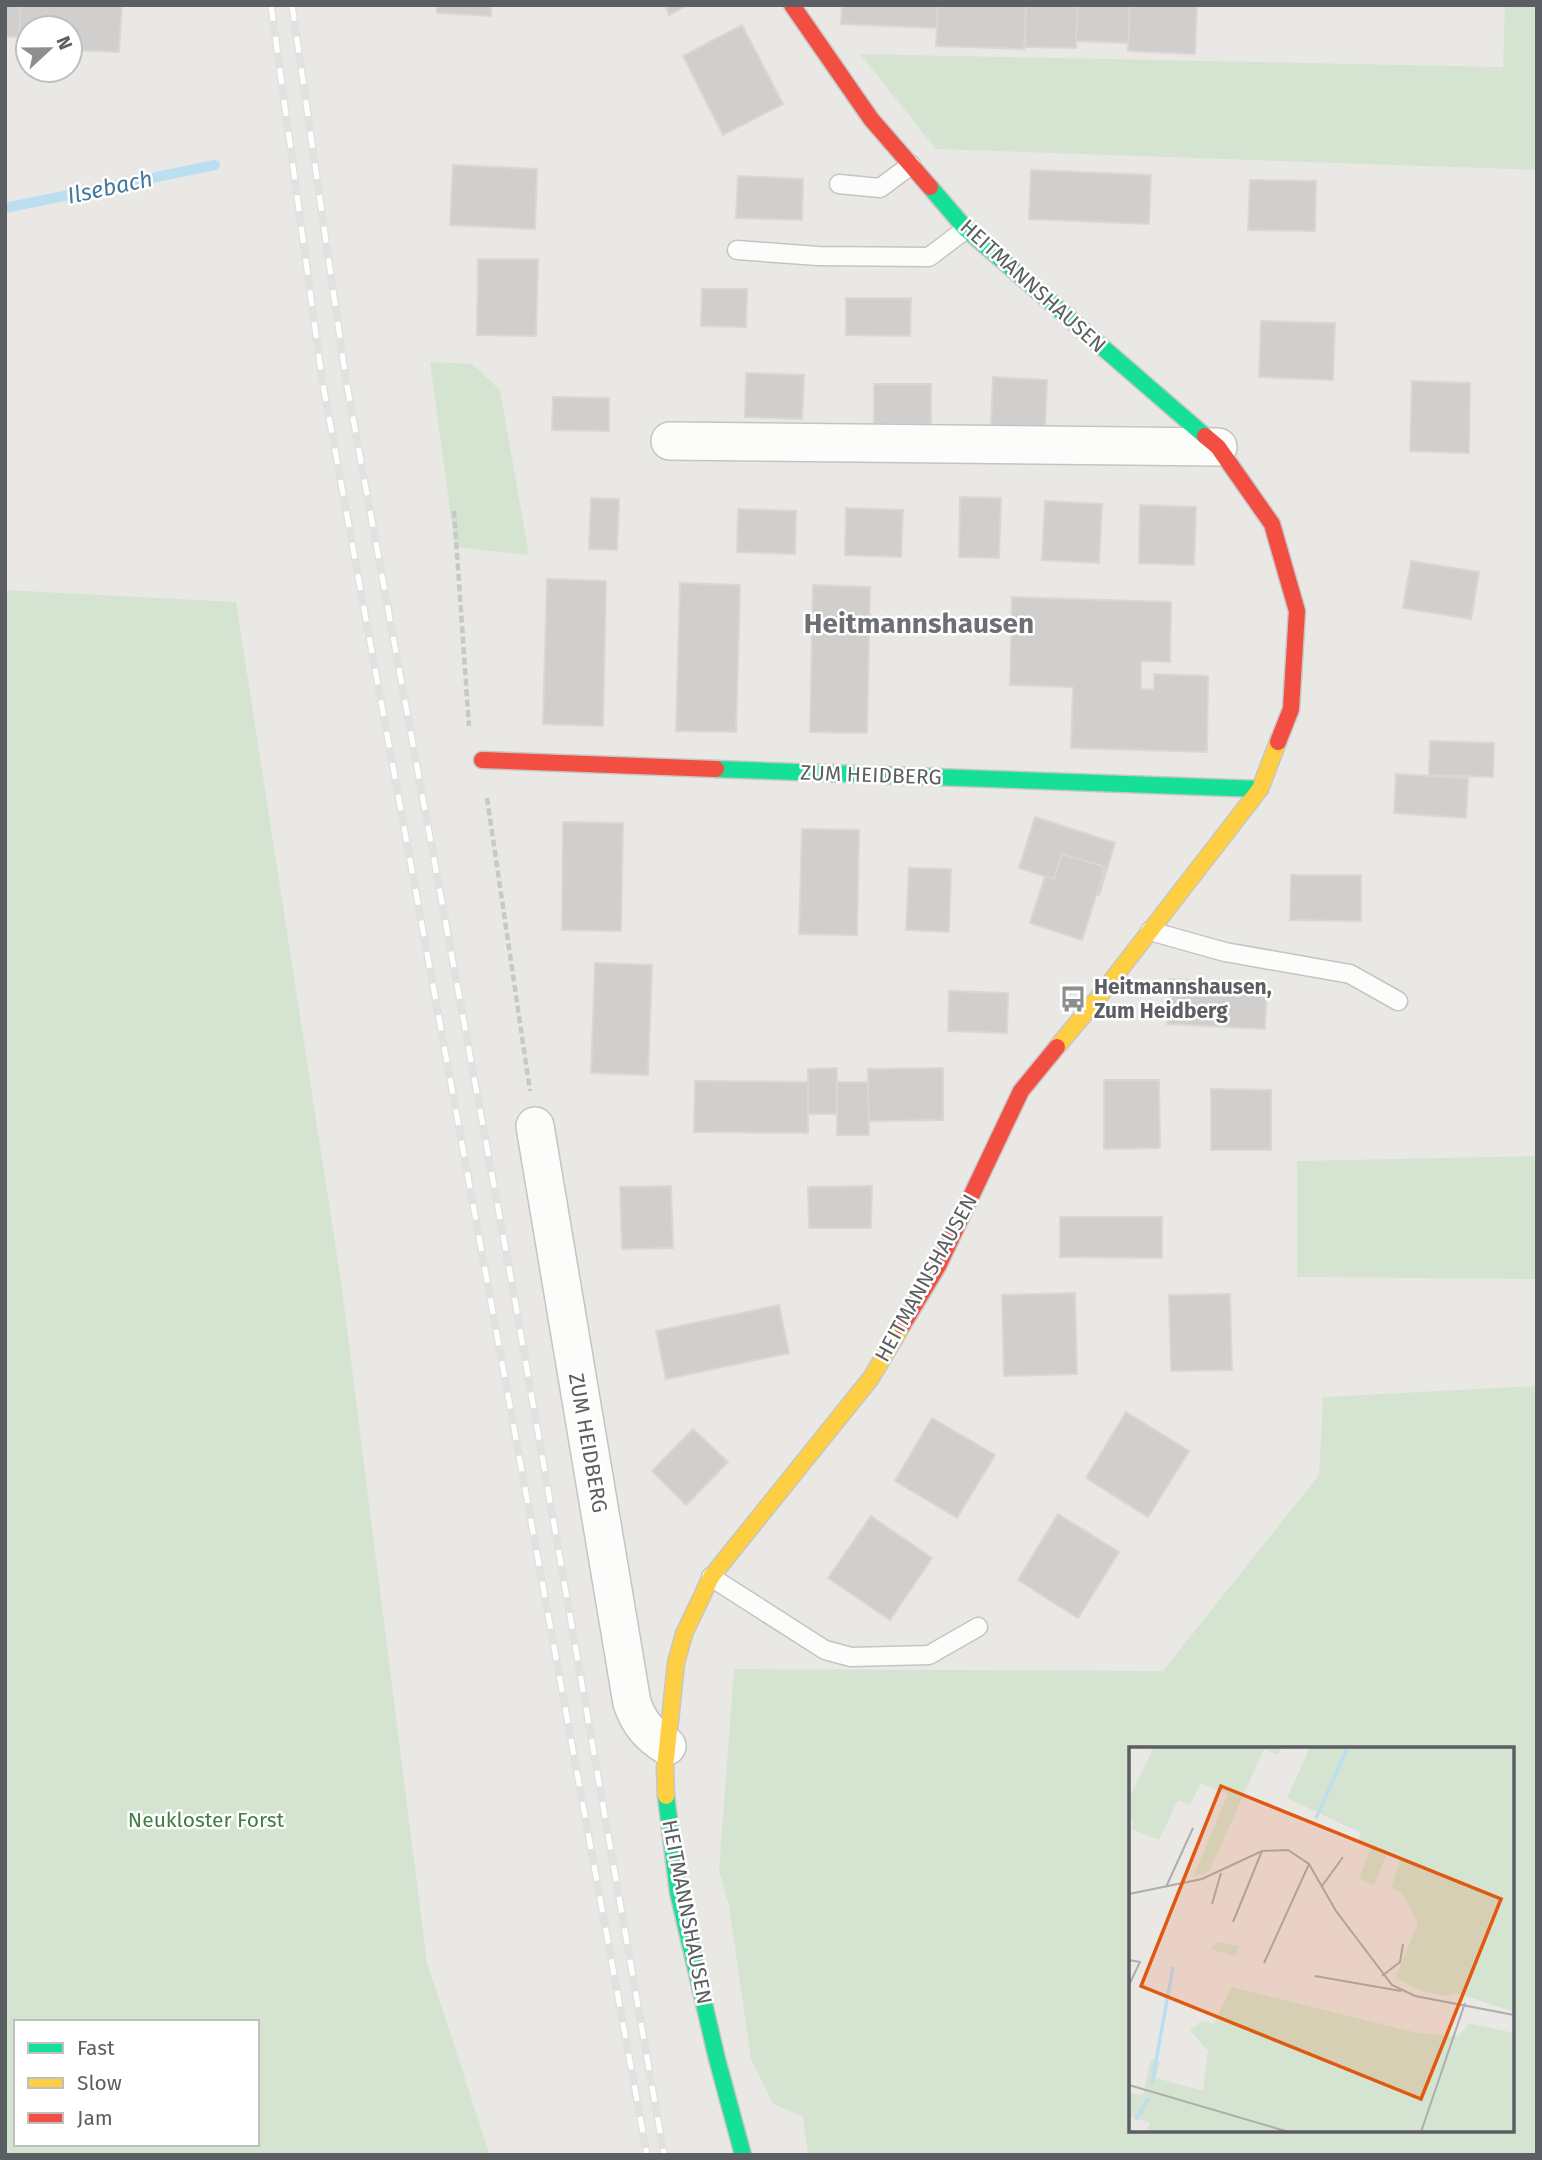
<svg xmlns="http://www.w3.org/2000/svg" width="1542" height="2160" font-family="'Fira Sans',sans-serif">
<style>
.green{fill:#d5e4d1;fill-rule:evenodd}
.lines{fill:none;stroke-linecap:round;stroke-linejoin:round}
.stream{stroke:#bcdef1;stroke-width:10}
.building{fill:#d1cfce;stroke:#d9d7d4;stroke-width:2}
.lane-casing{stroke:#c4c4c5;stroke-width:21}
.street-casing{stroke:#c4c4c5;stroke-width:40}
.fast-casing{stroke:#c7c6c6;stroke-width:19}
.slow-casing{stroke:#c7c6c6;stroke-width:19}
.jam-casing{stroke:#c7c6c6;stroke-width:19}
.path{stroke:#c5cac7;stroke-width:4.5;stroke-dasharray:7 3.5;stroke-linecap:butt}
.lane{stroke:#fcfcfb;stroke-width:18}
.street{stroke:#fcfcfb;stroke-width:37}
.fast{stroke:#16e098;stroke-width:16}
.slow{stroke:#ffcf43;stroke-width:16}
.jam{stroke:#f24e42;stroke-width:16}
.rail-casing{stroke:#e2e1e1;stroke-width:8}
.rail{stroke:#fff;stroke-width:5;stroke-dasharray:16;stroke-linecap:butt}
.labels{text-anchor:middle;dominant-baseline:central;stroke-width:5;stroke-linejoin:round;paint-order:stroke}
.street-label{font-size:21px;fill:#5b5e62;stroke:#fff}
.poi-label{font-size:21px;font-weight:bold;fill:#5b5e62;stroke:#fff;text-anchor:start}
.park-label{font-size:21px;fill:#3f7f3d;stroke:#fff}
.water-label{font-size:23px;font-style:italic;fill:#46779d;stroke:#fff}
.district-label{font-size:28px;font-weight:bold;fill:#6c7074;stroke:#fff}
.inset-river{fill:none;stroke:#bcdef1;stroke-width:3.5}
.inset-road{fill:none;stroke:#adadad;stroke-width:2}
.view{fill:#e15910;fill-opacity:0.15;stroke:#e15910;stroke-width:3.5}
.inset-edge{fill:none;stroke:#5b5e62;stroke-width:3.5}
</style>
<rect width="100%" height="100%" fill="#eae8e5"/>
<g class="green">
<polygon points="1505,5 1537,5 1537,170 936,149 860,54 1503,67"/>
<polygon points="430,362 472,364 500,390 529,555 455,547"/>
<path d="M5 590 236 602 341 1281 427 1963 490 2155H5ZM16 2022H257V2144H16Z"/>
<polygon points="1537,1156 1537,1279 1297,1277 1297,1161"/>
<path d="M1537 1386V2155H808L803 2117 773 2104 751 2059 729 1906 719 1870 734 1669 1163 1671 1319 1475 1323 1397ZM1131 1749H1512V2130H1131Z"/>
</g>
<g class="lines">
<polyline class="stream" points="5,208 215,165"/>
</g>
<g class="building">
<polygon points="5,5 21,5 19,37 5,36"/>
<polygon points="21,5 122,5 119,52 70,50 70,28 28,28 28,47 18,46"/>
<polygon points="437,5 491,5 491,16 437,13"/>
<polygon points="665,5 688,5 669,15"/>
<polygon points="842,5 938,5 937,28 841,24"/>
<polygon points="938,5 1026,5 1024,49 936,46"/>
<polygon points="1026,5 1078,5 1076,48 1025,47"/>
<polygon points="1078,5 1130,5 1129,43 1076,41"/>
<polygon points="1130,5 1197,5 1195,54 1128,51"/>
<polygon points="742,25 783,104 723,135 683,56"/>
<polygon points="453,165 537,169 535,229 450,225"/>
<polygon points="1031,170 1151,175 1149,224 1029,219"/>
<polygon points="738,176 803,179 802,220 736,218"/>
<polygon points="1250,180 1316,181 1315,231 1248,230"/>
<polygon points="478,259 538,259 536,336 477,335"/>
<polygon points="702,289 747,289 746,327 701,326"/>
<polygon points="846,298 911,298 910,336 846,335"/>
<polygon points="1261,321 1335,323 1333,380 1259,377"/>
<polygon points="746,373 804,375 802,419 745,417"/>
<polygon points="993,377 1047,380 1045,428 991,426"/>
<polygon points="1412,381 1470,383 1469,453 1410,451"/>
<rect x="874" y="384" width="57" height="40"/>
<polygon points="553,397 609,398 609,431 552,430"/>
<polygon points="960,497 1001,498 999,558 959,557"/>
<polygon points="591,498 619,499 617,550 589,549"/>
<polygon points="1045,501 1102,504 1099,563 1042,560"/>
<polygon points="1140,505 1196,507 1194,565 1139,563"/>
<polygon points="846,508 903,510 901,557 845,555"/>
<polygon points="738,509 796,511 795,554 737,552"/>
<polygon points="1411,561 1479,572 1471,619 1403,608"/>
<polygon points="547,579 606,581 603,726 543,724"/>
<polygon points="680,583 740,585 736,732 676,731"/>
<polygon points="813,585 870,587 867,733 810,732"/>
<polygon points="1012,597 1171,602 1170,662 1141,661 1141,689 1154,690 1154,674 1208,676 1207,752 1071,748 1073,687 1010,685"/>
<polygon points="1430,741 1494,743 1493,777 1429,775"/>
<polygon points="1396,774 1468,778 1466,818 1394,813"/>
<polygon points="1035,817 1115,843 1099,895 1096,895 1105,867 1062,854 1054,879 1019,868"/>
<polygon points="563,822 623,823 621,931 562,930"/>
<polygon points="802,829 859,830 857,935 799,934"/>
<polygon points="1062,854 1105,867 1082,940 1030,923 1045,876 1054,879"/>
<polygon points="909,868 951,869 949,932 906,930"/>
<polygon points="1291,875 1361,875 1361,921 1290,920"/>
<polygon points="595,963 652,965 648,1075 591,1073"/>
<polygon points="1169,979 1267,984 1265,1029 1167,1024"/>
<polygon points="949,991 1008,993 1007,1033 948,1031"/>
<polygon points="837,1068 837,1114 808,1114 808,1069"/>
<polygon points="943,1068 943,1120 868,1121 868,1069"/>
<polygon points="1104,1080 1159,1080 1160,1148 1104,1149"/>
<polygon points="695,1081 808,1082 808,1133 694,1132"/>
<polygon points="837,1082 868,1082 869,1135 837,1135"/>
<polygon points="1211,1089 1271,1090 1271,1150 1211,1150"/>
<polygon points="671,1186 673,1248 622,1249 620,1187"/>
<polygon points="872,1186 871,1228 809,1228 808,1187"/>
<polygon points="1060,1217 1162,1217 1162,1258 1060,1257"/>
<polygon points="1075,1293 1077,1374 1004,1376 1002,1295"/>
<polygon points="1230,1294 1232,1370 1171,1371 1169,1295"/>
<polygon points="779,1305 789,1353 666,1379 656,1331"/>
<polygon points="1126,1412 1189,1451 1148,1517 1086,1478"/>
<polygon points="932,1418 995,1455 957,1518 895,1481"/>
<polygon points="693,1429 728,1462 686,1505 652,1471"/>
<polygon points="1058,1514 1119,1552 1078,1618 1018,1580"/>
<polygon points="871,1516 932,1558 890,1620 828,1578"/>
</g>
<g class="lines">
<g class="lane-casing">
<g id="lane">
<polyline points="839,184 880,188 911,165"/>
<polyline points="737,250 818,256 929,257 966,229"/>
<polyline points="1150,931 1225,952 1350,974 1398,1001"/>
<polyline points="711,1577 825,1650 851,1657 929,1655 978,1627"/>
</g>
</g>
<g class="street-casing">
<g id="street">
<polyline points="670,441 1218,447"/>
<path d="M535 1126 632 1703C639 1723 649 1735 667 1746"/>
</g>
</g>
<g class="fast-casing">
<g id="fast">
<polyline points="930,187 966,229 1205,436"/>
<polyline points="716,769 1260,789"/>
<polyline points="666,1796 678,1892 717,2059 743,2155"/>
</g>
</g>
<g class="slow-casing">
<g id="slow">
<polyline points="1057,1047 1102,993 1260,789 1278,742"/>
<polyline points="666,1796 665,1768 676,1663 684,1634 711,1577 871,1378 902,1326"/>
</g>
</g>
<g class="jam-casing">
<g id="jam">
<polyline points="792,5 871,119 930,187"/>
<polyline points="1205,436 1218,447 1272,524 1297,611 1291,709 1278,742"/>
<polyline points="482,760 716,769"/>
<polyline points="902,1326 938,1266 1021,1091 1057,1047"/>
</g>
</g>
<g class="path">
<polyline points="454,511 469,726"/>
<polyline points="487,798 530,1091"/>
</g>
<use href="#lane" class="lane"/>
<use href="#street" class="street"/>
<use href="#fast" class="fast"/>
<use href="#slow" class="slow"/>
<use href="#jam" class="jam"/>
<g class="rail-casing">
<g id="rail">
<polyline points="271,5 322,379 647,2155"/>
<polyline points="292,5 346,380 514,1295 664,2155"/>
</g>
</g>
<use href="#rail" class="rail"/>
</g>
<defs>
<g id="bus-bare" transform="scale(2.1)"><path d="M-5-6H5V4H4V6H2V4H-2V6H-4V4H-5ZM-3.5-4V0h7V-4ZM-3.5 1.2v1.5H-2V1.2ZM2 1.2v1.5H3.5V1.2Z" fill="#8d8e90" stroke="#fff" stroke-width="2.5" paint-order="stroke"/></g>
</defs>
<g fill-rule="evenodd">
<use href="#bus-bare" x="1073" y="999"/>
</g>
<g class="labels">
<g class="street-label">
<text transform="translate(1033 286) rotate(42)">HEITMANNSHAUSEN</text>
<text transform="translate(871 775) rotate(2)">ZUM HEIDBERG</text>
<text transform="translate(926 1278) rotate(-61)">HEITMANNSHAUSEN</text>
<text transform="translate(588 1443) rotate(80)">ZUM HEIDBERG</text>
<text transform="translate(687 1912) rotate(79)">HEITMANNSHAUSEN</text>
</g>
<g class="poi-label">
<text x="1094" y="987">Heitmannshausen,<tspan x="1094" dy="24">Zum Heidberg</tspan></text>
</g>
<g class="park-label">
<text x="206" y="1820">Neukloster Forst</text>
</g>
<g class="water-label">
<text transform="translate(110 187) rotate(-12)">Ilsebach</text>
</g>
<g class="district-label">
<text x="919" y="623">Heitmannshausen</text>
</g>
</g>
<g transform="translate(1129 1747)">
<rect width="385" height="385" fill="#eae8e5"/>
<path d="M25 0H152L149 8 135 2 80 125 64 130 99 47 72 36 61 58 49 53 30 93 2 82 5 75 0 72V51ZM181 0H385V265L328 246 318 249 292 244 266 231 289 176 272 145 262 141 272 111 258 106 245 138 230 132 242 100 228 95 232 86 158 51ZM88 195 111 199 106 209 81 202ZM102 240 289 286 329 289 340 276 385 286V385H17L21 376 0 369V345L14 348 22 312 31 315 27 331 74 344 79 304 61 283 72 274 85 277Z" fill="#d5e4d1"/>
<path class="inset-river" d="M187 71 219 0M23 336 44 220M7 373 19 351"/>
<path class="inset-road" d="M193 139 214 110M37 140 64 81M0 147 73 132 133 104 159 103 180 117 207 164 263 238 286 249 385 268M83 157 92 126M104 175 133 104M0 213 11 215 0 238M135 216 180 117M186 229 272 244M253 229 271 215 274 197M0 338 160 385M292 385 336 256"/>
<path class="view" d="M92 39 372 152 292 352 12 239Z"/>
<rect width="385" height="385" class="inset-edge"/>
</g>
<rect width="1542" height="2160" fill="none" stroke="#5b5e62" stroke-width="14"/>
<rect x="14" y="2020" width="245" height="126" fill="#ffffff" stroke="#bdbfc0" stroke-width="2"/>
<rect x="28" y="2043" width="35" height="10" fill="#16e098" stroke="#bdbfc0" stroke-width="2"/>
<text x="77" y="2055" font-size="21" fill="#5b5e62">Fast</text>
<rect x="28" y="2078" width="35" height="10" fill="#ffcf43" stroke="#bdbfc0" stroke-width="2"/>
<text x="77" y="2090" font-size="21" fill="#5b5e62">Slow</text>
<rect x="28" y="2113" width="35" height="10" fill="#f24e42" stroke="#bdbfc0" stroke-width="2"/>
<text x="77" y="2125" font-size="21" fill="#5b5e62">Jam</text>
<g transform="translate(49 49) rotate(68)"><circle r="33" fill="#ffffff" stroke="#bdbfc0" stroke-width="2"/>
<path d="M0-5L12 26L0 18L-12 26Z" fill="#8d8e90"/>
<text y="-10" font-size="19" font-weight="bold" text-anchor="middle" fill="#5b5e62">N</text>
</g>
</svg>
